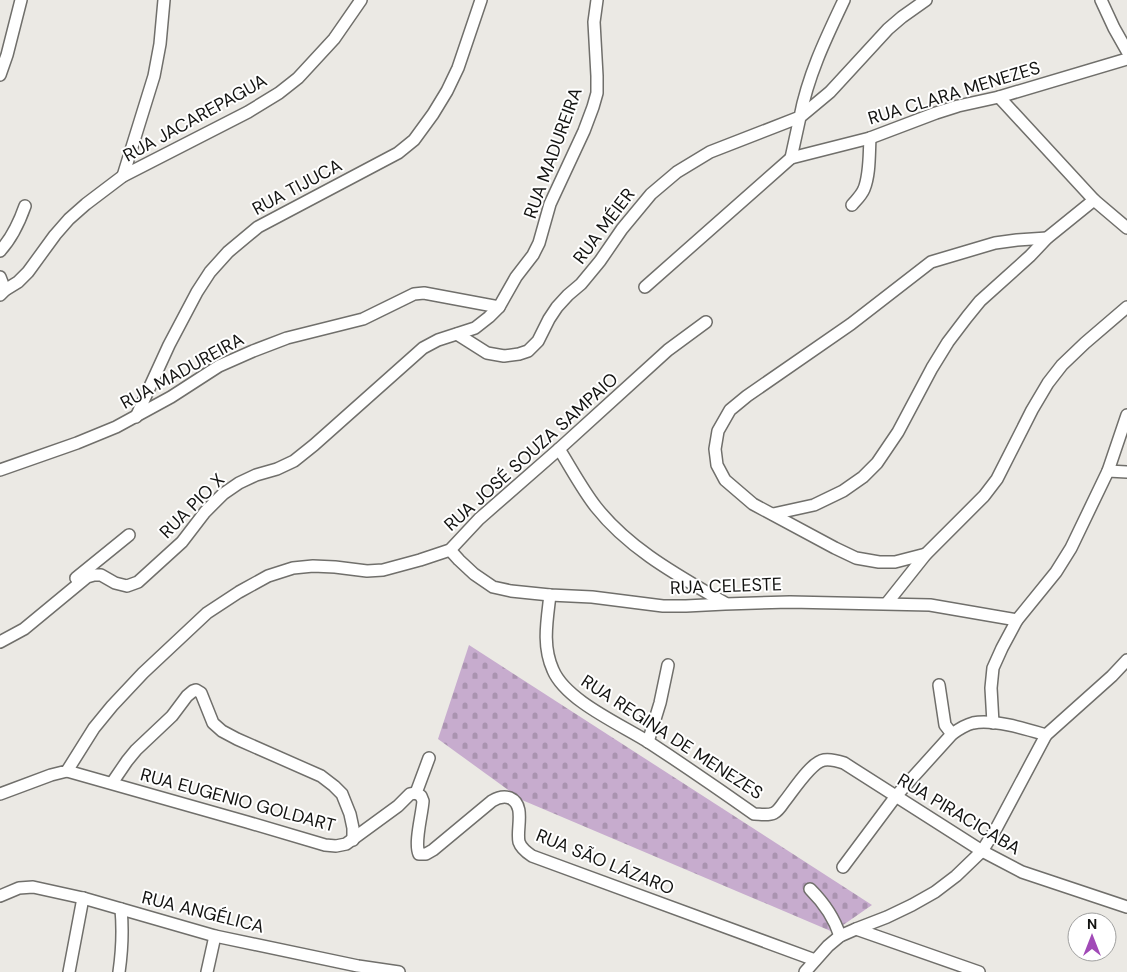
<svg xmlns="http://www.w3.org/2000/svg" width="1127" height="972" font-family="'DM Sans',sans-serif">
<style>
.cemetery{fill:url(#cemetery-stones)}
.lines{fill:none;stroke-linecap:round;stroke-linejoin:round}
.minor-casing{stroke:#706f6b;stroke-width:14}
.minor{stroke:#fff;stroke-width:11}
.labels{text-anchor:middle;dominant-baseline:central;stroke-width:4;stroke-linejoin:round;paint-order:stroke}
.street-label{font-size:18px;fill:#131311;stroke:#fff}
</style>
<defs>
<pattern id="cemetery-stones" width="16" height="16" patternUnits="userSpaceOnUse" patternTransform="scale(1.25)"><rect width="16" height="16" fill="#c7acce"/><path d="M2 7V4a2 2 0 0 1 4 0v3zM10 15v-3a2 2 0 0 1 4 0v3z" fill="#aa93b0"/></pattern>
</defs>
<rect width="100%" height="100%" fill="#ebe9e4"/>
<polygon class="cemetery" points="469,645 872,905 833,932 522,800 438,739"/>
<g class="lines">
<g class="minor-casing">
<g id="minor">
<polyline points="1101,0 1114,28 1127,51"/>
<polyline points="0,75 7,55 21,0"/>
<polyline points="999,97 1094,200 1127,228"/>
<polyline points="791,158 800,117 830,92 888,29 902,17 926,0"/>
<polyline points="123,176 154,76 160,44 164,0"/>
<path d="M852 205C856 200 861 196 864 189 870 174 869 155 870 138"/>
<path d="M0 251C12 238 19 223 25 206"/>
<polyline points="0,277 5,290"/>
<polyline points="645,287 791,158 870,138 936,113 958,106 999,97 1127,59"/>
<polyline points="0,295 5,290 18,282 28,272 55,235 69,219 86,204 123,176 248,112 279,93 298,78 334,39 361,0"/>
<path d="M457 334 487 353 504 356 519 354 528 351 538 341 549 319 557 307 568 295 581 284 600 261 622 229 651 194 677 172 710 152 800 117C808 75 826 38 844 0"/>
<polyline points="136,417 169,345 197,292 210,272 228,252 258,227 398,153 414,140 433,114 447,91 458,68 481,0"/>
<path d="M559 449C571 468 582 489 596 507 630 550 679 576 725 603"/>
<polyline points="0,470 77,443 116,427 171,397 219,366 253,351 287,338 363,319 414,294 424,293 499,307"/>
<polyline points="1108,471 1127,472"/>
<polyline points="773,514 814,505 843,491 863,477 877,463 898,432 932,368 948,342 967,317 980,301 1030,256 1047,238 1094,200"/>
<polyline points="450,550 459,560 474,574 493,587 511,591 550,595 592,597 663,606 686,606 725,604 790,602 930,605 1017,620"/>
<polyline points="926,554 895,562 879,562 856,558 835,548 753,504 725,480 717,465 715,449 718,431 730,410 747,396 851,324 931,262 995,243 1017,240 1047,238"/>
<polyline points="76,578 129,535"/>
<path d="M550 595C547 621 542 646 553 670 566 701 622 725 650 743 685 766 720 790 754 814 760 814 768 816 774 813 778 811 782 805 784 802 793 791 811 762 824 760 831 759 838 761 844 763L982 851 1022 872 1127 907"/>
<polyline points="887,603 926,554 984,496 997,479 1032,410 1048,383 1062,365 1085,343 1127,307"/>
<polyline points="0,642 24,629 87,577 94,575 101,575 115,583 127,586 138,582 182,542 205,512 223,494 239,483 256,475 277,469 294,461 314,445 423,348 438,340 475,328 489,317 499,307 516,277 533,255 539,243 550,204 584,131 593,107 597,93 597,76 594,22 597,0"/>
<polyline points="939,685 945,725 952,734"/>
<polyline points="993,723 991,688 993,668 1002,648 1017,620 1056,572 1071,548 1108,471 1127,415"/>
<polyline points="648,742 660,703 668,665"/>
<path d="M429 758 416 793 421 796 423 801C422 815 414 843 419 854H426L433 850 492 801C497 798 504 796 510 798 526 805 516 829 519 842 521 848 526 852 532 856L815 960"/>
<polyline points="67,771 247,822 325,845 336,846 346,844 398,806 410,794 416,793"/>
<polyline points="112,783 127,761 136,750 172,716 187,696 193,691 196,690 201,693 213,723 222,731 237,739 321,776 334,786 342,794 350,814 353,828 353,840"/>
<polyline points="0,794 51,775 67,771 94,728 112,706 143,673 207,613 239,592 268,576 293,568 313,566 335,567 367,571 383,570 420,560 450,550 479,519 559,449 668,350 706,322"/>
<path d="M843 867 896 796 952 734C959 729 965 725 973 723 994 719 1026 729 1046 735"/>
<path d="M810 889C824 903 834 917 840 936"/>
<polyline points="0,896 19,888 33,887 83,898 215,936 358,966 399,972"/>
<polyline points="856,929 979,972"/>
<polyline points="69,972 83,898"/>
<path d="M119 972C122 951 123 930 121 909"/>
<polyline points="207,972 215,936"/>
<polyline points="805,972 828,946 840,936 856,929 887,917 912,905 935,892 956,876 982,851 997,827 1046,735 1112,676 1127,660"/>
</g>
</g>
<use href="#minor" class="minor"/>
</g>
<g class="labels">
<g class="street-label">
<text transform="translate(954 93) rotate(-17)">RUA CLARA MENEZES</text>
<text transform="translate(195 118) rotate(-29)">RUA JACAREPAGUA</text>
<text transform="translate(553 153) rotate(-70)">RUA MADUREIRA</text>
<text transform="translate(297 187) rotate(-28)">RUA TIJUCA</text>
<text transform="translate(604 226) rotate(-53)">RUA MÉIER</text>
<text transform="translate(182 371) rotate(-29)">RUA MADUREIRA</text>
<text transform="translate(531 452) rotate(-42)">RUA JOSÉ SOUZA SAMPAIO</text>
<text transform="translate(192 506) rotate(-45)">RUA PIO X</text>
<text transform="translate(726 586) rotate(-2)">RUA CELESTE</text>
<text transform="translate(672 737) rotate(33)">RUA REGINA DE MENEZES</text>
<text transform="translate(238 800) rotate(15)">RUA EUGENIO GOLDART</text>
<text transform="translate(959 814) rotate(31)">RUA PIRACICABA</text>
<text transform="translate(605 862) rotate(22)">RUA SÃO LÁZARO</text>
<text transform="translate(203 912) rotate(14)">RUA ANGÉLICA</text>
</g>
</g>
<g transform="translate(1092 937)"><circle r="24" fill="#ffffff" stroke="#a1a1a0"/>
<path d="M0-4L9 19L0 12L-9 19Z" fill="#a14ab7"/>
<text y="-8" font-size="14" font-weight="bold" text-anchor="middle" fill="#131311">N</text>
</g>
</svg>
